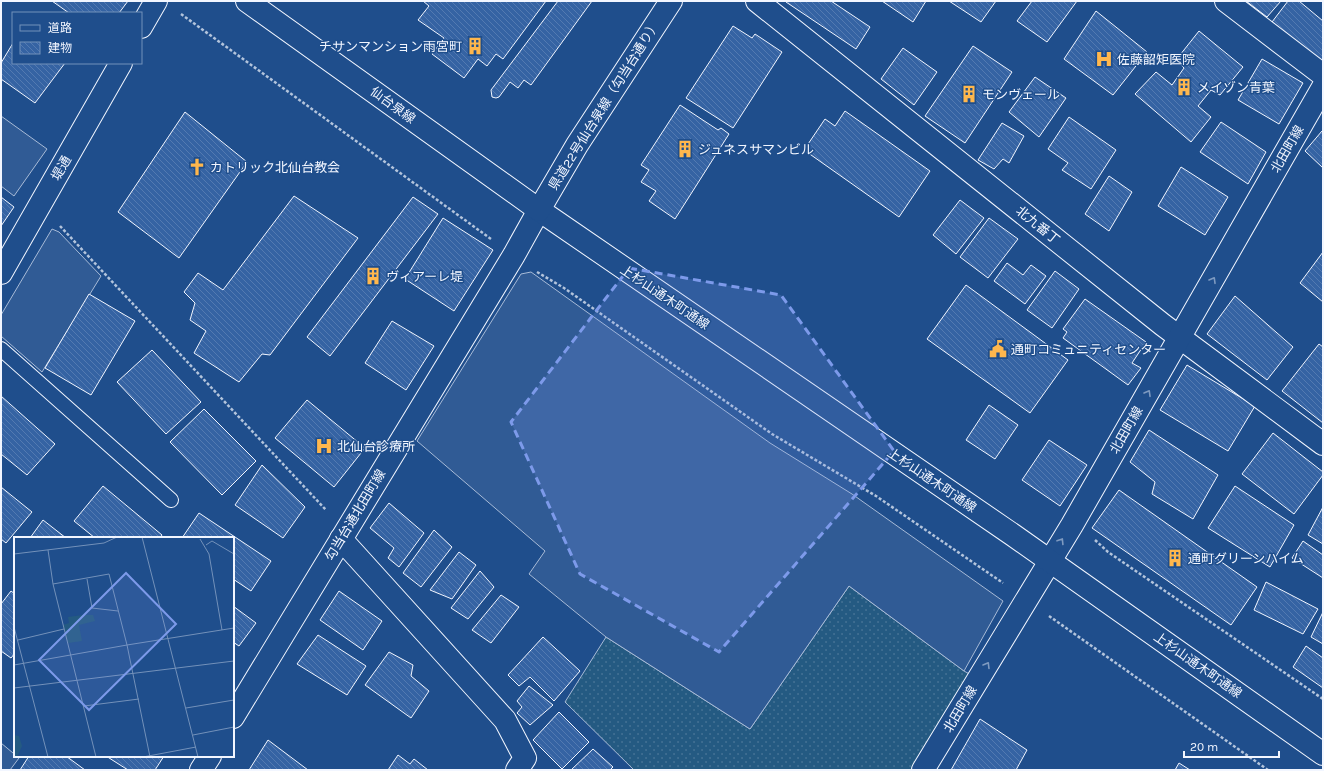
<svg xmlns="http://www.w3.org/2000/svg" width="1324" height="771" font-family="Karla,'Noto Sans JP',sans-serif">
<style>
.grass{fill:url(#grass-dots);stroke:#a8bbd7}
.parking{fill:#305b95;stroke:#a8bbd7}
.building{fill:url(#building-back-hatch);stroke:#f2f6ff}
.lines{fill:none;stroke-linecap:round;stroke-linejoin:round}
.lane-casing{stroke:#f2f6ff;stroke-width:16}
.street-casing{stroke:#f2f6ff;stroke-width:24}
.secondary-casing{stroke:#f2f6ff;stroke-width:24}
.primary-casing{stroke:#f2f6ff;stroke-width:24}
.path{stroke:#b3c4dc;stroke-width:2.5;stroke-dasharray:3 2;stroke-linecap:butt}
.lane{stroke:#1f4e8c;stroke-width:14}
.street{stroke:#1f4e8c;stroke-width:22}
.secondary{stroke:#1f4e8c;stroke-width:22}
.primary{stroke:#1f4e8c;stroke-width:22}
.oneway{stroke:#7e9ac0}
.marked{fill:#7d9aea;fill-opacity:0.2;stroke:#7d9aea;stroke-width:3;stroke-dasharray:8 5;stroke-linejoin:round}
.labels{text-anchor:middle;dominant-baseline:central;stroke-width:3;stroke-linejoin:round;paint-order:stroke}
.poi-label{font-size:13px;fill:#f2f6ff;stroke:#1f4e8c;text-anchor:start}
.street-label{font-size:13px;fill:#f2f6ff;stroke:#1f4e8c}
.inset-road{fill:none;stroke:#7391ba;stroke-width:1}
.view{fill:#7d9aea;fill-opacity:0.15;stroke:#7d9aea;stroke-width:2}
.inset-edge{fill:none;stroke:#f2f6ff;stroke-width:2}
</style>
<defs>
<pattern id="grass-dots" width="8" height="8" patternUnits="userSpaceOnUse"><rect width="8" height="8" fill="#245a82"/><path d="M2 2h.1M6 6h.1" fill="none" stroke="#447295" stroke-width="1.8" stroke-linecap="round"/></pattern>
<pattern id="building-back-hatch" width="6" height="6" patternUnits="userSpaceOnUse"><rect width="6" height="6" fill="#3563a3"/><path d="M-1 5l2 2M0 0l6 6M5-1l2 2" fill="none" stroke="#537ab1"/></pattern>
</defs>
<rect width="100%" height="100%" fill="#1f4e8c"/>
<polygon class="grass" points="849,586 964,671 973,676 916,770 634,770 565,702 606,637 750,729"/>
<g class="parking">
<polygon points="1,116 47,149 14,196 1,186"/>
<polygon points="52,229 59,232 101,276 42,372 1,336 1,315"/>
<polygon points="531,272 770,443 852,494 1003,601 964,671 849,586 750,729 606,637 529,574 545,551 417,441 521,274"/>
<polygon points="1,743 19,758 10,770 1,770"/>
</g>
<g class="building">
<polygon points="52,1 128,1 119,13 69,13"/>
<polygon points="423,1 546,1 503,59 496,54 487,66 478,59 464,78 432,54 444,38 418,20 429,6"/>
<polygon points="558,1 592,1 531,85 524,80 518,88 510,82 499,97 496,98 492,97 491,90"/>
<polygon points="787,1 831,1 870,27 856,49 786,2"/>
<polygon points="882,1 926,1 913,22"/>
<polygon points="949,1 996,1 981,22"/>
<polygon points="1032,1 1077,1 1047,42 1017,21"/>
<polygon points="1246,1 1281,1 1267,17"/>
<polygon points="1288,1 1299,1 1323,21 1323,60 1322,62 1272,22"/>
<polygon points="1096,11 1147,52 1113,95 1064,59"/>
<polygon points="733,26 752,38 755,34 782,52 733,128 686,98"/>
<polygon points="1199,31 1243,67 1220,95 1211,90 1198,106 1211,117 1191,142 1135,94 1156,72 1172,85 1184,68 1176,60"/>
<polygon points="13,43 13,63 65,63 35,103 1,79 1,63"/>
<polygon points="973,46 1012,72 965,143 925,116"/>
<polygon points="903,48 937,72 914,105 881,79"/>
<polygon points="1262,59 1303,83 1279,124 1238,100"/>
<polygon points="1035,77 1066,98 1039,137 1009,112"/>
<polygon points="680,105 718,130 721,128 729,134 675,219 649,201 656,191 641,182 649,170 641,165"/>
<polygon points="845,111 930,171 899,217 804,150 825,119 835,126"/>
<polygon points="185,112 247,162 179,258 118,212"/>
<polygon points="1069,117 1116,150 1091,189 1062,170 1068,163 1048,149"/>
<polygon points="1221,122 1266,152 1248,184 1200,152"/>
<polygon points="1002,123 1024,136 1009,163 1003,159 994,169 978,160"/>
<polygon points="1322,131 1323,131 1323,168 1305,151"/>
<polygon points="1181,167 1228,197 1205,235 1158,206"/>
<polygon points="1109,176 1132,192 1109,231 1085,214"/>
<polygon points="294,196 358,238 270,355 262,354 239,382 194,353 206,331 190,320 195,303 184,292 198,273 223,290"/>
<polygon points="1,197 14,207 1,226"/>
<polygon points="413,197 438,214 330,356 307,337"/>
<polygon points="960,200 984,218 956,254 933,235"/>
<polygon points="443,218 493,250 454,311 405,279"/>
<polygon points="989,218 1018,239 988,278 960,257"/>
<polygon points="1323,252 1323,302 1300,283"/>
<polygon points="1007,263 1023,275 1031,265 1046,276 1025,304 994,281"/>
<polygon points="1055,271 1079,289 1052,328 1027,310"/>
<polygon points="966,285 1068,360 1030,413 927,339"/>
<polygon points="89,294 135,321 91,395 45,368"/>
<polygon points="1235,296 1293,347 1267,380 1207,334"/>
<polygon points="1085,299 1146,342 1132,363 1141,368 1128,385 1063,338 1067,332 1063,329"/>
<polygon points="392,321 434,346 406,390 365,363"/>
<polygon points="1319,344 1323,347 1323,423 1282,391"/>
<polygon points="152,350 201,402 166,434 117,382"/>
<polygon points="1187,365 1255,406 1228,451 1160,410"/>
<polygon points="1,396 55,444 27,475 1,454"/>
<polygon points="307,400 365,448 334,487 275,438"/>
<polygon points="989,405 1018,425 995,459 966,440"/>
<polygon points="204,409 256,461 222,495 170,442"/>
<polygon points="1149,430 1218,475 1193,519 1152,494 1155,482 1130,462"/>
<polygon points="1273,433 1323,472 1323,475 1294,514 1242,474"/>
<polygon points="1049,440 1087,465 1060,506 1022,480"/>
<polygon points="262,465 305,507 283,538 235,505"/>
<polygon points="103,486 162,535 160,538 95,538 74,521"/>
<polygon points="1235,486 1294,525 1270,567 1208,528"/>
<polygon points="1,487 32,512 6,543 1,539"/>
<polygon points="1119,490 1257,587 1231,625 1092,528"/>
<polygon points="389,503 424,533 399,567 388,558 394,548 370,528"/>
<polygon points="1323,507 1323,544 1308,535"/>
<polygon points="199,513 271,561 251,591 233,579 233,538 182,538"/>
<polygon points="43,520 66,538 30,538"/>
<polygon points="434,530 452,547 421,587 403,573"/>
<polygon points="1303,541 1323,555 1323,578 1292,558"/>
<polygon points="459,552 476,565 452,599 430,590"/>
<polygon points="480,571 494,587 468,619 451,608"/>
<polygon points="1266,582 1318,609 1303,634 1254,610"/>
<polygon points="11,591 15,594 15,653 11,658 1,651 1,604"/>
<polygon points="339,591 382,621 363,650 320,620"/>
<polygon points="501,595 519,607 491,643 472,630"/>
<polygon points="233,606 256,623 239,646 233,642"/>
<polygon points="1323,612 1323,644 1311,637"/>
<polygon points="318,635 366,666 347,695 297,664"/>
<polygon points="543,637 580,671 554,701 530,677 519,686 508,675"/>
<polygon points="1306,646 1323,658 1323,688 1293,667"/>
<polygon points="389,652 413,665 411,676 429,691 411,718 365,685"/>
<polygon points="529,686 553,705 530,725 517,713 522,707 517,701"/>
<polygon points="559,712 589,742 562,769 533,740"/>
<polygon points="980,719 1027,750 1016,770 951,770"/>
<polygon points="268,740 308,770 249,770"/>
<polygon points="593,749 613,767 610,770 571,770"/>
<polygon points="398,755 410,764 414,759 428,770 388,770"/>
<polygon points="29,756 66,756 85,770 20,770"/>
<polygon points="106,756 164,756 155,770 128,770"/>
<polygon points="1179,763 1190,770 1175,770"/>
</g>
<g class="lines">
<g class="lane-casing">
<polyline id="lane" points="1,349 171,500"/>
</g>
<g class="street-casing">
<g id="street">
<polyline points="757,1 1163,325 1323,444"/>
<polyline points="1226,1 1323,75"/>
<polyline points="141,27 156,1"/>
<polyline points="1,273 121,63"/>
<polyline points="341,539 505,720 525,758 517,770"/>
<polyline points="233,717 514,255 539,210"/>
<polyline points="201,770 210,756"/>
<polyline points="923,770 1072,525 1323,87"/>
</g>
</g>
<g class="secondary-casing">
<polyline id="secondary" points="539,210 1013,535 1323,754"/>
</g>
<g class="primary-casing">
<polyline id="primary" points="247,1 539,210 577,145 671,1"/>
</g>
<g class="path">
<polyline points="181,14 491,239"/>
<polyline points="60,226 326,510"/>
<polyline points="537,272 564,288 772,434 876,496 1003,583"/>
<polyline points="1095,540 1108,552 1323,699"/>
<polyline points="1049,616 1268,770"/>
</g>
<use href="#lane" class="lane"/>
<use href="#street" class="street"/>
<use href="#secondary" class="secondary"/>
<use href="#primary" class="primary"/>
</g>
<defs><path id="oneway-chevron" d="M-2-3.5L2.5 0L-2 3.5" fill="none" stroke-width="1.6" stroke-linecap="round" stroke-linejoin="round"/></defs>
<g class="oneway">
<use href="#oneway-chevron" transform="translate(1213 280) rotate(-60)"/>
<use href="#oneway-chevron" transform="translate(1148 393) rotate(-60)"/>
<use href="#oneway-chevron" transform="translate(1061 541) rotate(-58)"/>
<use href="#oneway-chevron" transform="translate(987 665) rotate(-59)"/>
</g>
<path class="marked" d="M629 268 781 295 894 451 719 652 580 574 511 422Z"/>
<defs>
<g id="building-bare" transform="scale(1.38)"><path d="M-4-6H4V6H1V3H-1V6H-4ZM-2.5-4.3h1.7v1.8h-1.7ZM.8-4.3h1.7v1.8H.8ZM-2.5-1h1.7V.8h-1.7ZM.8-1h1.7V.8H.8Z" fill="#ffb74d" stroke="#1f4e8c" stroke-width="2.5" paint-order="stroke"/></g>
<g id="hospital-bare" transform="scale(1.38)"><path d="M-5-5h3v3.5h4V-5h3V5h-3V1.5h-4V5h-3Z" fill="#ffb74d" stroke="#1f4e8c" stroke-width="2.5" paint-order="stroke"/></g>
<g id="church-bare" transform="scale(1.38)"><path d="M-1.2-6h2.4v3.5h3.3v2.4h-3.3V6h-2.4V-.1h-3.3v-2.4h3.3Z" fill="#ffb74d" stroke="#1f4e8c" stroke-width="2.5" paint-order="stroke"/></g>
<g id="civic-bare" transform="scale(1.38)"><path d="M-.6-6.5H3V-4.5H.6V-3L4-1V1h2V6H-6V1h2V-1L-.6-3ZM-1.2 2.5V6h2.4V2.5Z" fill="#ffb74d" stroke="#1f4e8c" stroke-width="2.5" paint-order="stroke"/></g>
</defs>
<g fill-rule="evenodd">
<use href="#building-bare" x="475" y="46"/>
<use href="#hospital-bare" x="1104" y="59"/>
<use href="#building-bare" x="1184" y="87"/>
<use href="#building-bare" x="969" y="94"/>
<use href="#building-bare" x="685" y="149"/>
<use href="#church-bare" x="197" y="167"/>
<use href="#building-bare" x="373" y="276"/>
<use href="#civic-bare" x="998" y="349"/>
<use href="#hospital-bare" x="324" y="446"/>
<use href="#building-bare" x="1175" y="558"/>
</g>
<g class="labels">
<g class="poi-label">
<text x="462" y="46" text-anchor="end">チサンマンション雨宮町</text>
<text x="1117" y="59">佐藤韶矩医院</text>
<text x="1197" y="87">メイゾン青葉</text>
<text x="982" y="94">モンヴェール</text>
<text x="698" y="149">ジュネスサマンビル</text>
<text x="210" y="167">カトリック北仙台教会</text>
<text x="386" y="276">ヴィアーレ堤</text>
<text x="1011" y="349">通町コミュニティセンター</text>
<text x="337" y="446">北仙台診療所</text>
<text x="1188" y="558">通町グリーンハイム</text>
</g>
<g class="street-label">
<text transform="translate(393 105) rotate(36)">仙台泉線</text>
<text transform="translate(604 105) rotate(-58)">県道22号仙台泉線（勾当台通り）</text>
<text transform="translate(1287 149) rotate(-60)">北田町線</text>
<text transform="translate(61 168) rotate(-60)">堤通</text>
<text transform="translate(1038 225) rotate(39)">北九番丁</text>
<text transform="translate(665 297) rotate(34)">上杉山通木町通線</text>
<text transform="translate(1126 430) rotate(-60)">北田町線</text>
<text transform="translate(932 480) rotate(34)">上杉山通木町通線</text>
<text transform="translate(355 515) rotate(-59)">勾当台通北田町線</text>
<text transform="translate(1198 665) rotate(35)">上杉山通木町通線</text>
<text transform="translate(960 709) rotate(-59)">北田町線</text>
</g>
</g>
<g transform="translate(14 537)">
<rect width="220" height="220" fill="#1f4e8c"/>
<path d="M69 78H79L81 84 65 88 68 104 54 106 49 88 55 86 54 80Z" fill="#245a82"/>
<path d="M0 198 5 199 8 209 3 220H0Z" fill="#245a82"/>
<path class="inset-road" d="M128 0 184 220M186 2 195 17 208 93M192 8 198 4 220 17M34 13 39 47 82 220M0 17 90 6 103 0M73 42 78 71 104 74M0 90 34 220M4 103 50 92M0 128 113 108 95 37 39 47M0 151 220 124M70 169 125 162M172 171 220 163M179 198 220 190M129 220 182 210M136 220 113 108 220 91"/>
<path class="view" d="M112 36 162 87 75 173 25 123Z"/>
<rect width="220" height="220" class="inset-edge"/>
</g>
<rect width="1324" height="771" fill="none" stroke="#f2f6ff" stroke-width="4"/>
<rect x="12" y="12" width="130" height="52" fill="#1f4e8c" stroke="#7391ba"/>
<rect x="20" y="25" width="20" height="6" fill="#1f4e8c" stroke="#7391ba"/>
<text x="48" y="32" font-size="12" fill="#f2f6ff">道路</text>
<rect x="20" y="42" width="20" height="12" fill="url(#building-back-hatch)" stroke="#7391ba"/>
<text x="48" y="52" font-size="12" fill="#f2f6ff">建物</text>
<path d="M1184 751v6h95v-6" fill="none" stroke="#f2f6ff" stroke-width="2"/>
<text x="1190" y="751" font-size="12" fill="#f2f6ff" stroke="#1f4e8c" stroke-width="3" paint-order="stroke">20 m</text>
</svg>
